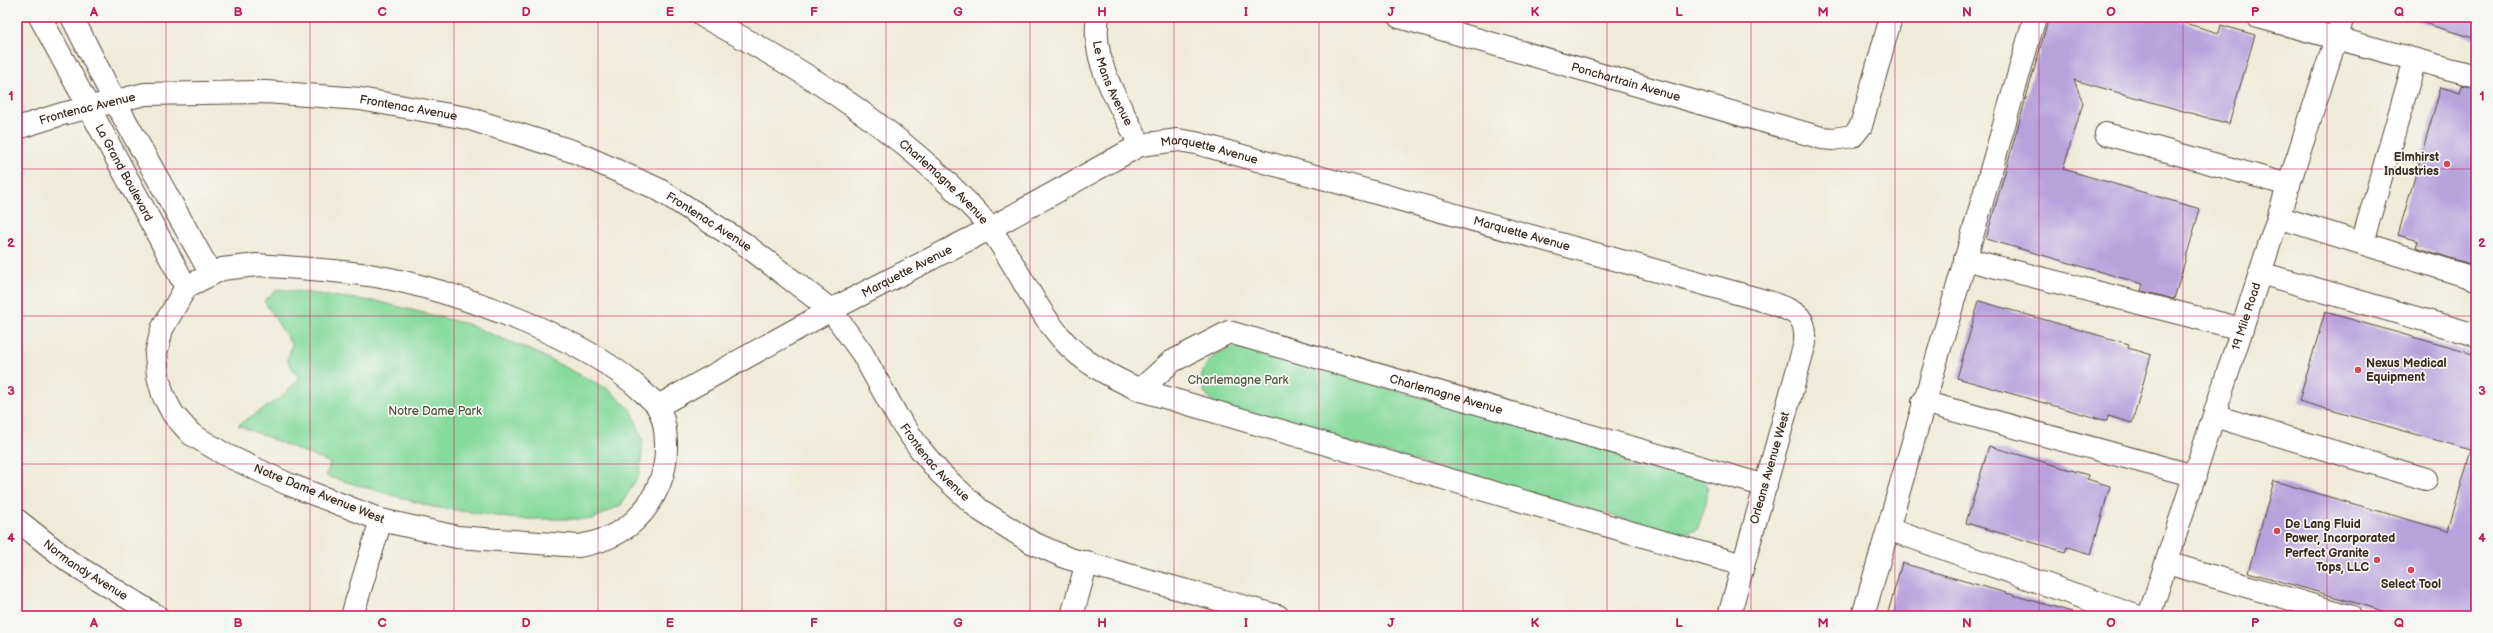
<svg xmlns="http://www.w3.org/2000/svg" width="2493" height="633" font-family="'Balsamiq Sans',sans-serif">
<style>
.green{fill:#86da9b;stroke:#60825c}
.building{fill:#b7a3dc}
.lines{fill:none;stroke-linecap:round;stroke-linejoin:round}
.minor-casing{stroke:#56473a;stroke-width:24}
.minor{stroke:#fff;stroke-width:22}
.grid{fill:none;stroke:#c2185b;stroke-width:1;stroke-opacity:0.55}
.poi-dot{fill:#d1495b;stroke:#f6f6f2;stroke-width:1.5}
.labels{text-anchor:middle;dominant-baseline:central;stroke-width:3.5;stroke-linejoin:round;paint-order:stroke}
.street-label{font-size:12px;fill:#3b2a1e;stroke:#f6f6f2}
.poi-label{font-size:12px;font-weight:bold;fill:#3b2a1e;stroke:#f6f6f2;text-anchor:end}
.park-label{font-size:12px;fill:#4e563d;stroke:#f6f6f2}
.neatline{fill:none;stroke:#c2185b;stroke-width:1.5}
.grid-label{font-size:13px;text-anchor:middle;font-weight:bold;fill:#c2185b}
</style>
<rect width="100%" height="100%" fill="#f6f6f2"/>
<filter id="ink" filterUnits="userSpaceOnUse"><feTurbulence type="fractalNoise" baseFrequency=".025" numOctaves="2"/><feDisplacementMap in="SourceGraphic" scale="8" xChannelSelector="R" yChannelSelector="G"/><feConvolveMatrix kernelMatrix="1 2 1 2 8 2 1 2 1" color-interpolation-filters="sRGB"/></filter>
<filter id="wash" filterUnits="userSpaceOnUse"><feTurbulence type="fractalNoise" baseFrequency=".012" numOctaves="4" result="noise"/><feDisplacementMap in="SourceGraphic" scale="16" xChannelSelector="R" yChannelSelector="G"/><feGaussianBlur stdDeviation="0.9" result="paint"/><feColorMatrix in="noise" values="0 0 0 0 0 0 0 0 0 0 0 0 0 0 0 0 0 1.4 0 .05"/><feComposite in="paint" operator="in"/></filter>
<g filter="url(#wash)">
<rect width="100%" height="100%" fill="#efebd8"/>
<g class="green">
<polygon points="278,289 380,302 467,324 537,353 608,389 632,411 643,440 640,473 621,505 593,519 517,519 433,507 326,476 330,463 238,425 280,398 299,379 287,360 292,345 264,301"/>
<path d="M1238 347 1700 475C1716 487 1702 514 1697 530L1688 533 1672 532 1216 406C1212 402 1207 397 1204 392 1193 367 1218 349 1238 347Z"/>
</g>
<g id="blocks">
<g class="building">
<polygon points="2049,17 2164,17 2219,33 2221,25 2255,35 2229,124 2074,80 2083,103 2063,169 2200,209 2174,299 2141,291 2143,284 1986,239"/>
<polygon points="2417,17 2476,17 2476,39 2417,21"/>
<polygon points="2462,85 2476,88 2476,266 2416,247 2418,241 2398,235 2441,87 2460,93"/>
<polygon points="1979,301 2129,344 2128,348 2151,355 2132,423 2108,416 2107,421 1957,378"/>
<polygon points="2325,312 2476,355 2476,616 2401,616 2248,572 2274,481 2448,531 2471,450 2299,401"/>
<polygon points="1989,446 2088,475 2087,479 2110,486 2091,554 2067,547 2065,552 1966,523"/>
<polygon points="1902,563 2072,612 2072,616 1887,616"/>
</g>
</g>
</g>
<g filter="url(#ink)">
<use href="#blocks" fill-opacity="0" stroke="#56473a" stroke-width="1"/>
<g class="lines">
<g class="minor-casing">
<g id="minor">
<path id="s1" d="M40 17 186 287"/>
<polyline points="72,17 114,100 211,274"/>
<path id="s2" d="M704 17C795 65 885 120 959 194 970 205 983 217 991 230 1016 265 1034 306 1062 339 1083 363 1112 377 1140 390L1743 565"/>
<path id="s3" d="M1098 17C1090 62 1121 106 1140 145"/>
<path id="s4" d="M1399 17 1822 138 1833 139 1853 136 1861 126 1891 17"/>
<polyline points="2258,17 2476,76"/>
<path id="s5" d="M17 128 62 114 145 94 266 92 360 99 467 118 575 152 658 189 743 243 831 310 862 353 897 416 920 449 940 473 980 510 1031 542 1067 558 1278 616"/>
<polyline points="2106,134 2289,185"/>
<polyline points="2278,217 2476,279"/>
<polyline points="2362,243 2415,60"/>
<polyline points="1965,259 2242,329"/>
<path d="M257 265C296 268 336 270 375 276 452 289 588 338 644 393 648 397 654 401 657 406 669 424 668 463 660 482 645 520 619 539 579 546L457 537 381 520 288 484 226 455 191 434 173 414 163 395 158 376 156 354 162 329 186 287 222 269Z"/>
<polyline points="2260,273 2476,335"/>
<path id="s6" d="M1140 390 1171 362 1229 332 1766 486"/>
<polyline points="1923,402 2195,476"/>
<path id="s7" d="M658 406 831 310 991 228 1140 145 1178 140 1196 143 1769 302C1793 312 1807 312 1805 343L1729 616"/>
<polyline points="2214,416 2426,479"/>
<path id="s8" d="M17 520 70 562 157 616"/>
<polyline points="1888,529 2136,616"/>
<polyline points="2167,563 2349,616"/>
<polyline points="352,616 381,520"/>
<polyline points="1072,616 1087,562"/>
<polyline points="1863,616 2035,17"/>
<path id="s9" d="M2149 616 2343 17"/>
</g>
</g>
<use href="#minor" class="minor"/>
</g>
</g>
<path class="grid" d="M166 17V616M310 17V616M454 17V616M598 17V616M742 17V616M886 17V616M1030 17V616M1174 17V616M1319 17V616M1463 17V616M1607 17V616M1751 17V616M1895 17V616M2039 17V616M2183 17V616M2327 17V616M17 169H2476M17 316H2476M17 464H2476"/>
<g class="poi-dot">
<circle cx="2447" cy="164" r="4"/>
<circle cx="2358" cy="370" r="4"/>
<circle cx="2277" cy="531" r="4"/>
<circle cx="2377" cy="560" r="4"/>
<circle cx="2411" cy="570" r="4"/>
</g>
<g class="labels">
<g class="street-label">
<text stroke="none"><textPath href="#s3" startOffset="69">Le Mans Avenue</textPath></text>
<text stroke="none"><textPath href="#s4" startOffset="236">Ponchartrain Avenue</textPath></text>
<text stroke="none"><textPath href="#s5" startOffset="397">Frontenac Avenue</textPath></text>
<text stroke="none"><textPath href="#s5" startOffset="73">Frontenac Avenue</textPath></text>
<text stroke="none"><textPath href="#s7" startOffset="619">Marquette Avenue</textPath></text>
<text stroke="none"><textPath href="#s1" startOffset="177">La Grand Boulevard</textPath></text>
<text stroke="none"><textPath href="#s2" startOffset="292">Charlemagne Avenue</textPath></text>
<text stroke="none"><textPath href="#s5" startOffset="721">Frontenac Avenue</textPath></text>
<text stroke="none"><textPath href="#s7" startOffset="943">Marquette Avenue</textPath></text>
<text stroke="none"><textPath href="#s7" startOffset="283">Marquette Avenue</textPath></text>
<text stroke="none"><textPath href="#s9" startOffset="315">19 Mile Road</textPath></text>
<text stroke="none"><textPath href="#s6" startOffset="333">Charlemagne Avenue</textPath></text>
<text stroke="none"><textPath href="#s5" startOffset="1057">Frontenac Avenue</textPath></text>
<text transform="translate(1770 468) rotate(-74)">Orleans Avenue West</text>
<text transform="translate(319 494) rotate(22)">Notre Dame Avenue West</text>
<text stroke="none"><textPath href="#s8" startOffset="85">Normandy Avenue</textPath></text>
</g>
<g class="poi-label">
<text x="2439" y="157">Elmhirst<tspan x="2439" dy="14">Industries</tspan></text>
<text x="2366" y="363" text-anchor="start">Nexus Medical<tspan x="2366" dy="14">Equipment</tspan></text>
<text x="2285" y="524" text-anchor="start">De Lang Fluid<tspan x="2285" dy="14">Power, Incorporated</tspan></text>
<text x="2369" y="553">Perfect Granite<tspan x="2369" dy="14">Tops, LLC</tspan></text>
<text x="2411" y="584" text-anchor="middle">Select Tool</text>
</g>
<g class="park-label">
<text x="1238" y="380">Charlemagne Park</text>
<text x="435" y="411">Notre Dame Park</text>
</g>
</g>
<rect width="2493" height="633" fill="none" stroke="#f6f6f2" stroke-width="44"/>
<rect x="22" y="22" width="2449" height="589" class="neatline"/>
<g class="grid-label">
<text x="94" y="16">A</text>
<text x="238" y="16">B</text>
<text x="382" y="16">C</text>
<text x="526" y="16">D</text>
<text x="670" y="16">E</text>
<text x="814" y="16">F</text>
<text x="958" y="16">G</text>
<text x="1102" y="16">H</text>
<text x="1246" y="16">I</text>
<text x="1391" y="16">J</text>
<text x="1535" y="16">K</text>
<text x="1679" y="16">L</text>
<text x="1823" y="16">M</text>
<text x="1967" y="16">N</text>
<text x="2111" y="16">O</text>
<text x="2255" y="16">P</text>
<text x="2399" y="16">Q</text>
<text x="11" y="100">1</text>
<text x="2482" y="100">1</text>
<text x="11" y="247">2</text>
<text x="2482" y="247">2</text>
<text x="11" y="395">3</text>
<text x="2482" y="395">3</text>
<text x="11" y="542">4</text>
<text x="2482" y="542">4</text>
<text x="94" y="627">A</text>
<text x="238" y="627">B</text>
<text x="382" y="627">C</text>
<text x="526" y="627">D</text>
<text x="670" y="627">E</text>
<text x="814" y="627">F</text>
<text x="958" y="627">G</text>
<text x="1102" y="627">H</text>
<text x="1246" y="627">I</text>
<text x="1391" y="627">J</text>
<text x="1535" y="627">K</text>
<text x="1679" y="627">L</text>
<text x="1823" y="627">M</text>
<text x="1967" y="627">N</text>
<text x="2111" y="627">O</text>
<text x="2255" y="627">P</text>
<text x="2399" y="627">Q</text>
</g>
</svg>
